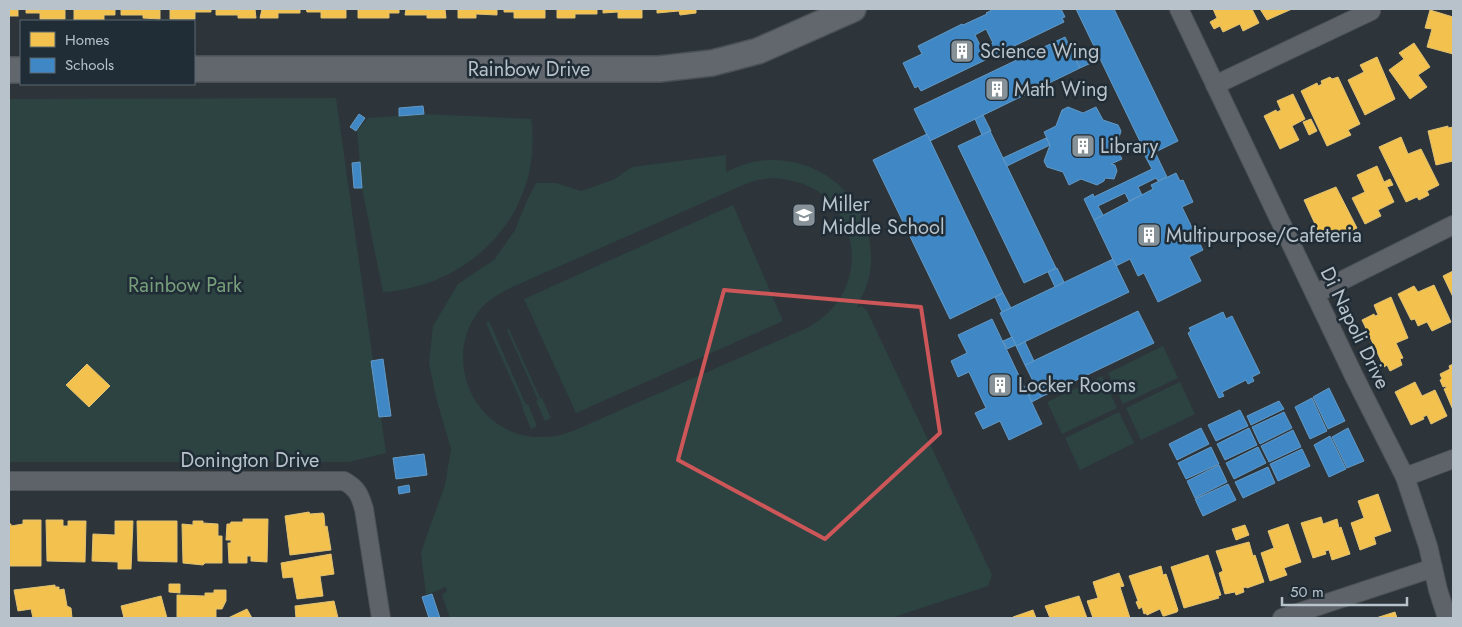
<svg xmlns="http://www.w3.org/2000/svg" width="1462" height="627" font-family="Jost,sans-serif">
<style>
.green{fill:#2c4342;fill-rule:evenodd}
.homes{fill:#f2c14e;stroke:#e1c173}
.schools{fill:#3f88c5;stroke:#6399c6;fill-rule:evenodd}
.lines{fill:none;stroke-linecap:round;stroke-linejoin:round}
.street-casing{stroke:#4b5155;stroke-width:20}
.secondary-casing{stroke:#4b5155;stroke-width:28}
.street{stroke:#5d6368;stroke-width:18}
.secondary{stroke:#61676d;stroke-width:25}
.marked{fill:none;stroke:#cd5659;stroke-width:4;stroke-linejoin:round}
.labels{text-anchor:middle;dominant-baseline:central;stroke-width:5;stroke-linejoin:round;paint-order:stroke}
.poi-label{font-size:20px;fill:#b8c2ca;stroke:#202c36;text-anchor:start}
.street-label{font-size:20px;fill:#b8c2ca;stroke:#202c36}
.park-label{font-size:20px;fill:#779f7b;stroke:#202c36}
</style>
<rect width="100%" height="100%" fill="#2d353a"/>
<g class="green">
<polygon points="336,98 386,453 349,462 9,462 9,99"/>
<path d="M424 114 531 119C544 211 473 286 383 292L362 188 357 131 368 118Z"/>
<path d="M726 155V172C741 165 757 159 774 160 833 161 879 212 870 272 868 285 862 296 857 308L862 306 867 311 992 575 988 586 891 618H450L442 595 447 591 446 587 426 595 421 552 445 485 451 449 437 401 429 363 433 326 458 284 494 260 515 230 526 203 536 183H556L581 191 613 180 632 167ZM772 178C788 179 803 182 816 190 857 216 864 275 831 310 824 317 816 323 807 328L573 431C564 434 554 437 543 437 474 439 437 355 484 305 492 298 501 293 510 288L743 185 757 180Z"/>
<polygon points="733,205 783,321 576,413 524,299"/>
<polygon points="489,321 526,405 528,404 537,426 531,429 522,407 523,406 486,323"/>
<polygon points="509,329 540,398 542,398 551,418 545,421 536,401 538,400 507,330"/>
<polygon points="1163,346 1178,378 1123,404 1108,373"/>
<polygon points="1102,376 1117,408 1062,434 1047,402"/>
<polygon points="1180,382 1195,414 1141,440 1126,408"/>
<polygon points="1119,412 1134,443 1080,470 1065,438"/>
</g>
<g class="homes">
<rect x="9" y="9" width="9" height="7"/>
<polygon points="26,9 65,9 65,19 40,19 40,13 26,13"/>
<polygon points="74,9 115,9 115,15 104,15 104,20 74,20"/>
<polygon points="121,9 160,9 160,19 143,18 143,15 121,15"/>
<polygon points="170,9 211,9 211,12 195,12 195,19 170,19"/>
<polygon points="216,9 255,9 256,18 238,18 238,15 216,15"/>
<polygon points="262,9 300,9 300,13 278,13 278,18 260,18"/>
<polygon points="306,9 346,9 346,18 321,18 321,12 307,12"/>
<polygon points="358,9 399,9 399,13 389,13 389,18 358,18"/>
<polygon points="406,9 445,9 446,18 427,18 427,15 405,15"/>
<polygon points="458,9 497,9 497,15 476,14 476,18 458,18"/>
<polygon points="504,9 545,9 545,18 514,18 514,12 504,12"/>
<polygon points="557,9 597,9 597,14 575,14 575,18 557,18"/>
<polygon points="603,9 642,9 642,18 618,18 618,12 603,13"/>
<polygon points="657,9 696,9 696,13 680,15 679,11 657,13"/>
<polygon points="1213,9 1252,9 1259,23 1243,31 1240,24 1223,32 1220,26 1214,29 1210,22 1217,18"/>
<polygon points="1260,9 1292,9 1267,20"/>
<polygon points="1430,10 1453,17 1453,54 1427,47 1432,29 1425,28"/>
<polygon points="1414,43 1430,67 1418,75 1427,87 1410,99 1389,70 1404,59 1399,53"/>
<polygon points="1377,57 1395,99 1365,115 1348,80 1364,72 1360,65"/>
<polygon points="1330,77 1332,79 1338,77 1360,124 1348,130 1351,135 1327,146 1301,91 1317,83 1318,86 1322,84 1321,81"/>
<polygon points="1293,94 1305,119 1292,126 1299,140 1280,149 1264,116 1276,110 1277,112 1281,110 1277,101"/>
<polygon points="1311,119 1317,131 1309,135 1303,122"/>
<polygon points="1448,126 1448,128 1453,127 1453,161 1436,165 1428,131"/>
<polygon points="1401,137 1408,154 1421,149 1439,185 1427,191 1429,195 1419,200 1417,197 1406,202 1379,147"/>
<polygon points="1377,166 1384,182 1390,179 1393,185 1387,187 1394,202 1378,210 1381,216 1365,224 1352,198 1365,192 1357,175"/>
<polygon points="1336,187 1357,228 1341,236 1338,229 1321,237 1304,200"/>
<polygon points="1453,271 1453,297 1443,276"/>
<polygon points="1434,285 1451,322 1432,331 1427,322 1418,326 1415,319 1411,320 1398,294 1414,286 1418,292"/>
<polygon points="1391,297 1408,338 1396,343 1403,358 1400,359 1402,365 1390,371 1387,365 1384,367 1362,320 1374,314 1375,316 1378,315 1374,305"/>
<polygon points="87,364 110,386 89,407 66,385"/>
<polygon points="1453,364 1453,410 1444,389 1446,388 1446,386 1443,387 1440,380 1442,379 1440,374 1450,369 1449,366"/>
<polygon points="1415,382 1422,396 1435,390 1447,416 1431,424 1427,415 1423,417 1424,419 1411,425 1395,392"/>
<polygon points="1378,494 1391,531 1374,537 1376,544 1360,550 1351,523 1364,518 1358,501"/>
<polygon points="309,512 310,514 323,513 324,515 325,527 327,526 331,550 290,555 285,516"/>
<polygon points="1321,517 1323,524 1337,519 1339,528 1341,527 1350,554 1332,560 1329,550 1325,551 1326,554 1313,558 1301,523"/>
<polygon points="243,519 268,519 267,562 251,561 251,556 247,556 247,563 229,563 228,543 231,543 231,540 226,540 227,524 230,524 231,522 243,522"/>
<polygon points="23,520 41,520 41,566 9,566 9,524 11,524 11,526 23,524"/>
<polygon points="46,520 63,520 63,526 68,526 68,521 86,521 85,562 47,561"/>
<polygon points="115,521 133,521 131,569 118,569 118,562 92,561 93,534 115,535"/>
<polygon points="137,521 177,521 177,562 138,561"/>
<polygon points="193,521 203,521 203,523 218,524 218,536 222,536 222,563 205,563 203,565 183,563 182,524 193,525"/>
<polygon points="1288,524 1301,562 1284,568 1287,575 1270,581 1261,553 1274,548 1268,531"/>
<polygon points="1245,525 1249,535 1236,540 1232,529"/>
<polygon points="1249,542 1253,556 1255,555 1264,582 1247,588 1246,587 1243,588 1244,592 1236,595 1235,592 1225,594 1219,573 1223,571 1216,551"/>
<polygon points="331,554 334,574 320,576 323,596 297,599 293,577 283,578 281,563"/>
<polygon points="1208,555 1221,595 1218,596 1219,598 1184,608 1171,567"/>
<polygon points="1161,566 1163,575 1166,574 1178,610 1177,612 1164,616 1163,616 1160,609 1147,615 1146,613 1144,614 1142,607 1139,609 1136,602 1138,601 1129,576"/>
<polygon points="1119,573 1124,586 1120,587 1130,618 1093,618 1087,601 1098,598 1093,582"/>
<polygon points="169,584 180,584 180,593 169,592"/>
<polygon points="55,585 55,587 59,587 59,590 64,589 67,606 71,608 72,618 33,618 31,609 18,611 14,590"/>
<polygon points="214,590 226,590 226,601 222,609 216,609 216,618 177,618 177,595 205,596 205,593 214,593"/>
<polygon points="161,596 167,618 124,618 121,606"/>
<polygon points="1079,596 1087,618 1050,618 1045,606"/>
<polygon points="334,601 338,618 296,618 295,606"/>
<polygon points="247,609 252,618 228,618"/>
<polygon points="1033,610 1036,618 1014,618 1013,617"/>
<polygon points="1395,612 1397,618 1376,618"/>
</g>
<g class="schools">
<path d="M994 9H1061L1065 17 1062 18 1064 22 921 91 918 86 915 88 903 63 922 54 918 46 962 24 963 25 987 14 986 13ZM986 29 993 43 982 49 975 35Z"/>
<polygon points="1076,9 1114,9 1178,141 1147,156"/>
<polygon points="1065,37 1080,68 930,141 914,109"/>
<polygon points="1096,51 1100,59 1080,68 1076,60"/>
<polygon points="423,106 424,114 399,116 399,108"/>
<polygon points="1068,107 1083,113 1096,107 1103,120 1118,125 1121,131 1116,147 1122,159 1111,164 1115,165 1117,171 1114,179 1105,178 1104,181 1097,185 1081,179 1069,185 1063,172 1047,167 1044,161 1050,145 1044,132 1056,126 1062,110"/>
<polygon points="359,114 365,118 356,131 350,127"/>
<polygon points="983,115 991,131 982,135 975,119"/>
<polygon points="990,131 1056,268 1024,283 958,146"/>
<polygon points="927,134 1003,293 950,319 873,160"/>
<polygon points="1046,138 1050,145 1007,166 1003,158"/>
<polygon points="1155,152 1167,177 1158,181 1156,178 1138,187 1142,195 1129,201 1125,193 1098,206 1103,215 1094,220 1084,199 1093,194 1094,197 1152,169 1145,156"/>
<polygon points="360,162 362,188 354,188 352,163"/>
<polygon points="1176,173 1180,181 1183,180 1193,202 1182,207 1203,250 1189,257 1201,281 1158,302 1144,273 1138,276 1130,259 1116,266 1094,220 1153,189 1151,185"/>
<polygon points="1113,259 1129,292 1016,346 1000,313"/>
<polygon points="1057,268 1064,282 1055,287 1048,272"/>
<polygon points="1003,293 1011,308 1002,312 995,297"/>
<polygon points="1138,311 1154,343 1041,397 1025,365"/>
<polygon points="1223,312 1226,319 1232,316 1260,373 1252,377 1254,381 1248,384 1246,380 1222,392 1224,396 1219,398 1188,333 1191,331 1189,328"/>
<polygon points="992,319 1042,424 1009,440 1000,421 983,429 975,413 986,408 969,372 958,377 951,361 967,353 958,335"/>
<polygon points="1012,337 1016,345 1007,349 1003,341"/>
<polygon points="1025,342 1034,361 1025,365 1016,346"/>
<polygon points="383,359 391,416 379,417 371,361"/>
<polygon points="1329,388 1345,421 1328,429 1313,397"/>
<polygon points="1037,389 1041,397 1032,402 1028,394"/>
<polygon points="1312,398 1327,431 1310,439 1295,407"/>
<polygon points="1279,401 1284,409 1251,425 1247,416"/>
<polygon points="1240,410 1248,426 1216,441 1208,425"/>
<polygon points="1284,412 1292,428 1260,444 1252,427"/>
<polygon points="1201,428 1209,444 1177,460 1169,444"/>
<polygon points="1249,428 1257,445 1225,460 1217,444"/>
<polygon points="1348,428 1364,461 1347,468 1332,437"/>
<polygon points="1293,430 1301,447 1269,462 1261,446"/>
<polygon points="1330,436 1346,469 1329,477 1314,445"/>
<polygon points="1211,447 1219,464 1186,479 1178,463"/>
<polygon points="1258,447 1266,463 1234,479 1226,463"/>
<polygon points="1302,449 1310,466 1278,481 1270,464"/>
<polygon points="424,454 427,475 396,479 393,458"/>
<polygon points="1219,465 1227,482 1195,498 1187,481"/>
<polygon points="1268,467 1275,483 1243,498 1235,482"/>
<polygon points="1228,484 1236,500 1203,516 1195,499"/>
<polygon points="409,485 410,492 399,494 398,487"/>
<polygon points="432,594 440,618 429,618 422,597"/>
</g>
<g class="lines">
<g class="street-casing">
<g id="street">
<polyline points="1179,9 1354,376 1405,477 1428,546 1438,590 1447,618"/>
<polyline points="1215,85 1371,11"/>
<polyline points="1315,294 1453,225"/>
<polyline points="1405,477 1453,459"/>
<path d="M9 481H344C357 488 360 495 364 509L381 618"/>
<polyline points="1282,618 1433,568"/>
</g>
</g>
<g class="secondary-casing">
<g id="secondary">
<polyline points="194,69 659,69 712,63 758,51 853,9"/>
<polyline points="9,70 21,70"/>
</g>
</g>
<use href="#street" class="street"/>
<use href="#secondary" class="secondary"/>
</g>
<path class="marked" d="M724 290 921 307 940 433 825 539 678 460Z"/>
<defs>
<g id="building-square" transform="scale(1.25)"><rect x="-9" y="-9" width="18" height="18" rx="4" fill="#879198" stroke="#202c36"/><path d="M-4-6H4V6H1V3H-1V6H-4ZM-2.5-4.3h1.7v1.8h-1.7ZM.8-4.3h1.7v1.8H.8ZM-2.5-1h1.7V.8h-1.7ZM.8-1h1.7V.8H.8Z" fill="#fff"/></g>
<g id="school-square" transform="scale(1.25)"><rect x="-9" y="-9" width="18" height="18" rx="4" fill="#879198" stroke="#202c36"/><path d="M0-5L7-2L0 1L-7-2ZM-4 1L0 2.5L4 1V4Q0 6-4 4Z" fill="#fff"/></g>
</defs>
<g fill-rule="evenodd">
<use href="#building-square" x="962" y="51"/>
<use href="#building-square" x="997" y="89"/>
<use href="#building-square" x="1083" y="146"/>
<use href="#school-square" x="804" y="215"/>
<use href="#building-square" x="1149" y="235"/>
<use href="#building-square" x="1000" y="385"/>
</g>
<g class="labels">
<g class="poi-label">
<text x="980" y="51">Science Wing</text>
<text x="1014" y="89">Math Wing</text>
<text x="1100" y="146">Library</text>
<text x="822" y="204">Miller<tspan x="822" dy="23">Middle School</tspan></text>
<text x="1166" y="235">Multipurpose/Cafeteria</text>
<text x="1018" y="385">Locker Rooms</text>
</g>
<g class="street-label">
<text x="529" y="69">Rainbow Drive</text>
<text transform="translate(1355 328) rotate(64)">Di Napoli Drive</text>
<text x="250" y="460">Donington Drive</text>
</g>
<g class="park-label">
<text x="185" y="285">Rainbow Park</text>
</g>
</g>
<rect width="1462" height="627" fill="none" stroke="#b8c2ca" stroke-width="20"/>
<rect x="20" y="20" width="175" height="65" fill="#202c36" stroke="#5d6871"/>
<rect x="30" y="32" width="25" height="15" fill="#f2c14e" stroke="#5d6871"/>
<text x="65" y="45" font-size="15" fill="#b8c2ca">Homes</text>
<rect x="30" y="58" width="25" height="15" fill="#3f88c5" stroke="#5d6871"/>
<text x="65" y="70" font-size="15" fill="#b8c2ca">Schools</text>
<path d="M1282 597v8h125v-8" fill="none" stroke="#b8c2ca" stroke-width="2.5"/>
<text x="1290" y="597" font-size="15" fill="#b8c2ca" stroke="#202c36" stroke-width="4" paint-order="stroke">50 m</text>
</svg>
